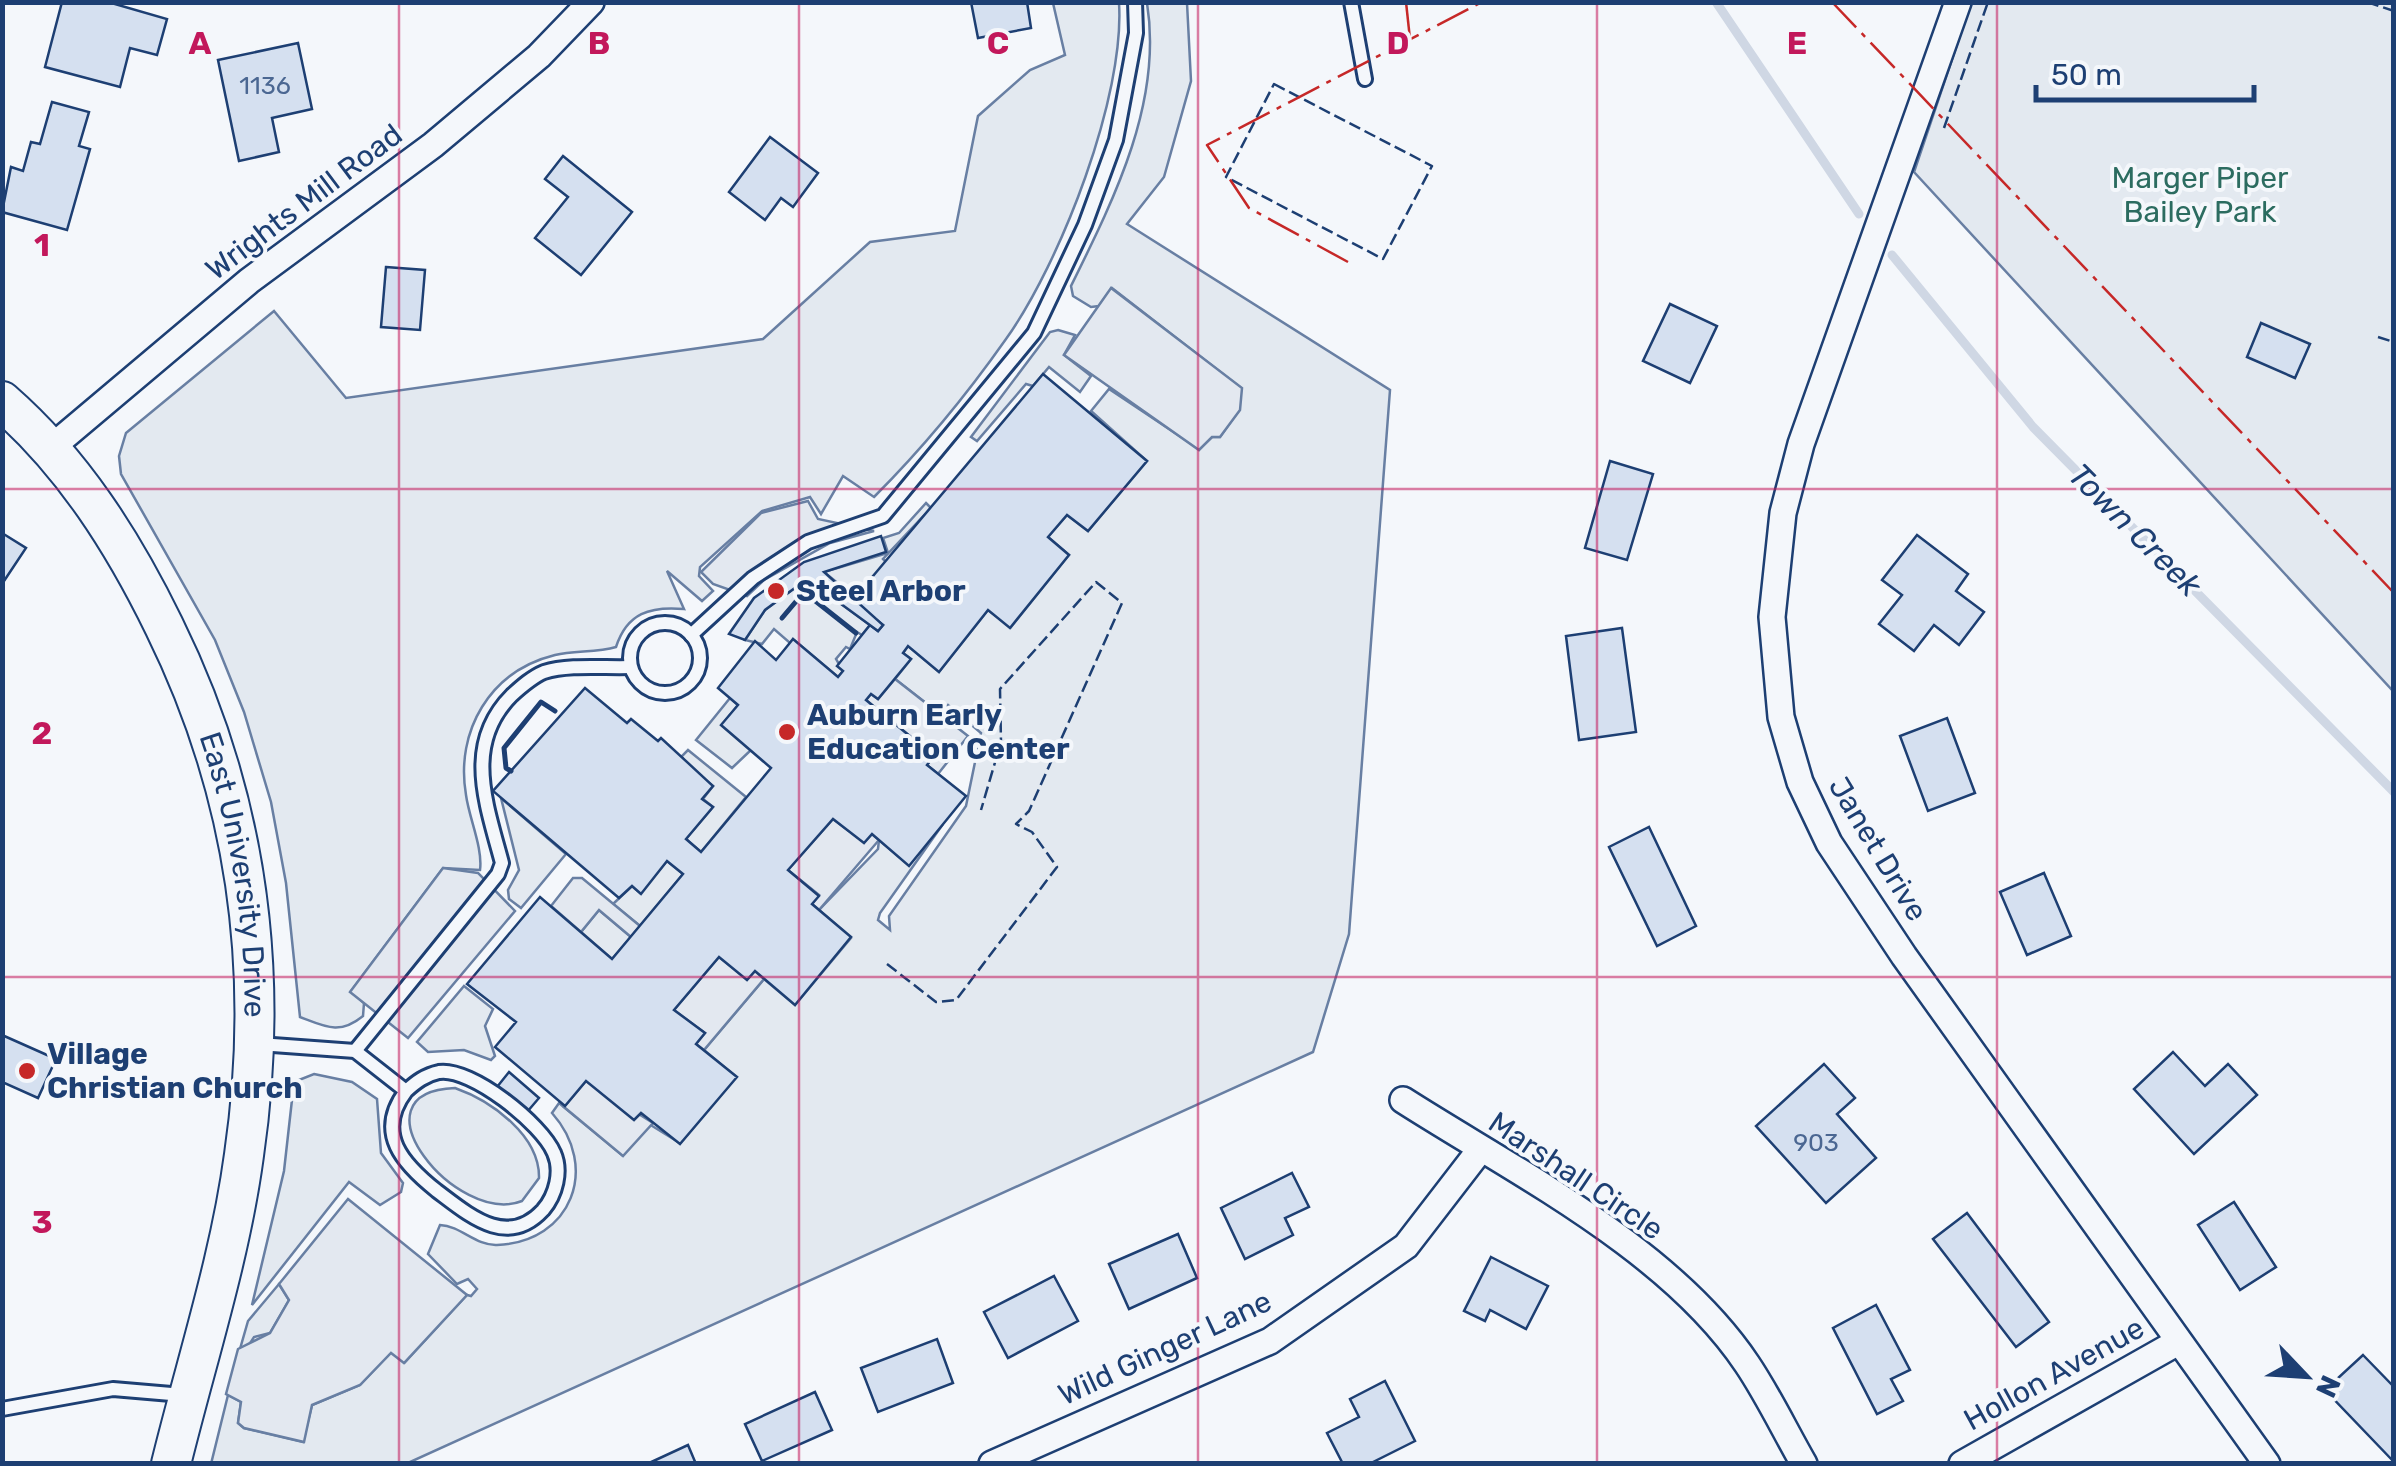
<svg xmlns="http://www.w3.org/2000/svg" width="2396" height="1466" font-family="Rubik,sans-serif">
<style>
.green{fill:#e3e9f0;stroke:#687fa3;stroke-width:2.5}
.parking{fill:#e3e8f0;stroke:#687fa3;stroke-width:2.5}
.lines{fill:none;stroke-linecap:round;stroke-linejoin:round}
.stream{stroke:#cfd7e4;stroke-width:9}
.building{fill:#d5e0f0;stroke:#1d3f73;stroke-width:2.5}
.service-casing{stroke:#1d3f73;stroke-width:18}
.minor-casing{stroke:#1d3f73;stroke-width:30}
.secondary-casing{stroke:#1d3f73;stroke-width:42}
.service{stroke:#f4f7fb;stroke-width:12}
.minor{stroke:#f4f7fb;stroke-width:25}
.secondary{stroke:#f4f7fb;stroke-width:38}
.fence{stroke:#1d3f73;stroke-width:2.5;stroke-dasharray:12 5;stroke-linecap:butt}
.wall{stroke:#1d3f73;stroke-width:5}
.power{stroke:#c62828;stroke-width:2.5;stroke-dasharray:35 8 5 8;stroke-linecap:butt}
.grid{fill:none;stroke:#c2185b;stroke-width:2.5;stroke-opacity:0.55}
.poi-dot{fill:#c62828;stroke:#f4f7fb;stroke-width:4}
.labels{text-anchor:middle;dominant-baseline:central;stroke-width:8;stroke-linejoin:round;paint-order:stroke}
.number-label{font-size:25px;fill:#4b6792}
.park-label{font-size:30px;fill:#2c6c60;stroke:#f4f7fb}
.street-label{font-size:30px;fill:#1d3f73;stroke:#f4f7fb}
.poi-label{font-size:30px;font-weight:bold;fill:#1d3f73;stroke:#f4f7fb;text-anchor:start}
.water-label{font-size:32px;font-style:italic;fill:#1d3f73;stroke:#f4f7fb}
.grid-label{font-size:32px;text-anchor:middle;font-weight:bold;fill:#c2185b;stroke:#f4f7fb;stroke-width:8;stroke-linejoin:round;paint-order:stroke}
</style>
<rect width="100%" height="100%" fill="#f4f7fb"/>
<g class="green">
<path d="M1053 3H1119C1125 96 1061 262 1006 339 968 393 921 450 874 497L843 476 821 514 810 497 762 511 700 567 699 576 713 591 702 601 667 571 684 609C650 606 627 613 616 647 596 653 574 650 555 655 490 671 455 731 466 795 469 818 483 848 480 870L443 868 351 991 364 1003 363 1016C340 1035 326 1027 300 1017L286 883 271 802 244 712 215 640 121 474 119 456 126 433 274 311 346 398 763 339 870 242 955 231 978 116 1030 70 1065 55Z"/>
<path d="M1147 3H1187L1191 81 1164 177 1127 224 1390 390 1349 934 1313 1052 408 1463 211 1464 228 1395 241 1402 238 1423 244 1428 303 1442 312 1405 360 1385 391 1352 405 1362 467 1295 471 1296 477 1289 468 1279 457 1284 428 1254 440 1225C461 1226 476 1246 497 1245 572 1242 600 1167 552 1113L559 1103 622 1155 649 1124 680 1143 736 1077 704 1050 764 979 795 1005 851 938 819 910 878 849 879 840 909 865 943 824 880 913 878 920 890 930 889 916 966 806 981 733 948 705 940 714 895 679 911 659 903 653 908 646 939 672 988 610 1011 627 1069 555 1048 537 1067 515 1088 531 1147 461 1091 411 1109 389 1199 449 1212 437H1220L1239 410 1241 388 1112 288 1099 306 1091 307 1073 296 1071 286C1114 199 1163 102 1147 3Z"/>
<polygon points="1971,3 2393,3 2393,691 1914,172"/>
<polygon points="1058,330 1075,335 1064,355 1091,376 1080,392 1049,367 1033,386 1026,384 977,441 971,437 1050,332"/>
<polygon points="926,503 931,508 883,559 886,562 856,598 824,572 888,553 883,538 899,533"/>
<polygon points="807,579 870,625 862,635 857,632 850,649 846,647 836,659 843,671 838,677 793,639 790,643 774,629 762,644 745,640 765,610"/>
<polygon points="730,698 738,705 722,725 751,750 732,768 696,740"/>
<polygon points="688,750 746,797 701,852 686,839 713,807 703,799 713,786 685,764 682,756"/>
<polygon points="501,798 566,854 521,908 509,899 508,890 519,870"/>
<polygon points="667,861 683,874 640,926 613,904 632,886 640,893"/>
<polygon points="599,910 631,937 612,959 581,932"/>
<polygon points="464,986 493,1009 485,1026 495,1056 491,1060 464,1050 428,1052 417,1042"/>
<polygon points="314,1074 352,1082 377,1099 381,1153 403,1183 401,1192 380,1205 349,1182 252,1305 284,1171 294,1082"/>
<path d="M455 1088C492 1101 540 1136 539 1178L522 1201C457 1227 347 1092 455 1088Z"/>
<polygon points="279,1284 289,1300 270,1333 254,1337 247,1348 240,1349 248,1321"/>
</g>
<g class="parking">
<polygon points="1111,288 1242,388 1240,410 1220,437 1212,437 1199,450 1064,355"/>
<polygon points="808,501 818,519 874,531 830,543 764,580 747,596 713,584 701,572 761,513"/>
<polygon points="895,679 968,736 938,774 927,765 933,755 866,700 871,694 878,699"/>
<polygon points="833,819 864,842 872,834 879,840 819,910 812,904 819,895 788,870"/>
<polygon points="443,868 478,873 515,911 408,1038 350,992"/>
<polygon points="573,878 582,878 640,926 631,937 599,910 581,932 551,906"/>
<polygon points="719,957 747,979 755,971 764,979 704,1050 696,1044 705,1033 674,1010"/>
<polygon points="586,1081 653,1123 623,1156 564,1107"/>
<polygon points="348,1199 467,1295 404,1363 391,1353 360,1385 312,1405 304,1442 244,1428 238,1423 241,1402 226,1394 238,1349 270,1333 289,1300 279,1284"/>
</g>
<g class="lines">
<g class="stream">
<polyline points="1716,2 1859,214"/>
<polyline points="1892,255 2033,427 2394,792"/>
</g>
</g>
<g class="building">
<polygon points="62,2 108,2 167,19 157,55 130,48 120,87 45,67"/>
<polygon points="971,2 1027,2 1031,28 978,38"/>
<polygon points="298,43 312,109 272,118 279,152 239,161 218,60"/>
<polygon points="52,102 89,112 79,146 90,149 67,230 2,212 11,167 23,171 31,142 40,144"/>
<polygon points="770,137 818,173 793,207 781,198 765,220 729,192"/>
<polygon points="563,156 632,212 581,275 535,238 568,197 545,179"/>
<polygon points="386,267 425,270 420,330 381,327"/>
<polygon points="1670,304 1717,326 1690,383 1643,361"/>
<polygon points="2261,323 2310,344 2295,378 2247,357"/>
<polygon points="1043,374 1147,461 1088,531 1067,515 1048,537 1069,555 1010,628 988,610 939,672 908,646 903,653 911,659 878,699 871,694 866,700 934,756 927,765 966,796 909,866 872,834 864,843 833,819 788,870 819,896 812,904 851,937 795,1005 755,971 747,980 719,957 674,1010 705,1033 696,1044 737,1077 680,1144 641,1113 634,1120 586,1081 565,1106 495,1047 516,1022 467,984 540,897 612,959 683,874 667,861 641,894 632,886 619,898 493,791 585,688 627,723 631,719 658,741 661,738 713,786 702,799 713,807 686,839 701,852 771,768 721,725 738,705 718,688 755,641 776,660 793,639 838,677 843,671 837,666 870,625 878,631 883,625 852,601"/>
<polygon points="1610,461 1653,474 1627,560 1585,548"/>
<polygon points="2,533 26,548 2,584"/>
<polygon points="1917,535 1968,574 1956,591 1984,612 1959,645 1934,625 1914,651 1879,624 1902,595 1882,580"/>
<polygon points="881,536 886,552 824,572 883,625 878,631 807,579 765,610 745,640 729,634 754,598 804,562"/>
<polygon points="1622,628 1636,732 1579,740 1566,636"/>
<polygon points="1947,718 1975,793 1928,811 1900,736"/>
<polygon points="1649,827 1696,926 1657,946 1609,847"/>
<polygon points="2044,873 2071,936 2027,955 2000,892"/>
<polygon points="2,1035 56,1059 38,1098 2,1082"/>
<polygon points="2173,1052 2205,1086 2228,1064 2257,1095 2194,1154 2134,1089"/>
<polygon points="1824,1064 1855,1098 1837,1114 1876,1158 1826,1203 1756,1126"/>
<polygon points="509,1072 539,1098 527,1112 497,1087"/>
<polygon points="1292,1173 1309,1207 1285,1218 1293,1235 1245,1259 1221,1208"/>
<polygon points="2234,1202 2276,1267 2240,1290 2198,1225"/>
<polygon points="1967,1213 2049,1322 2016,1347 1933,1239"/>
<polygon points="1178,1234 1197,1278 1129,1309 1109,1264"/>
<polygon points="1491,1257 1548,1286 1526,1329 1490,1310 1485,1321 1464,1311"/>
<polygon points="1054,1276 1078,1321 1008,1358 984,1312"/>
<polygon points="1876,1305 1910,1370 1891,1379 1903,1401 1877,1414 1833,1328"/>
<polygon points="937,1339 953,1383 878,1412 861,1368"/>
<polygon points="2363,1355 2394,1387 2394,1462 2325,1390"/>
<polygon points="1385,1381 1415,1441 1369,1464 1343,1464 1327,1433 1359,1417 1350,1399"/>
<polygon points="815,1392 832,1430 762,1461 745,1424"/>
<polygon points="688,1445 696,1464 647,1464"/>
</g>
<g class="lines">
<g class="service-casing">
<g id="service">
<polyline points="1351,2 1365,79"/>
<circle cx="665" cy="658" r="35"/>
<polyline points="691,635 753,578 808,542 883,516 1034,333 1085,225 1116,140 1136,33 1135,2"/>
<path d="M259 1044 355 1051 406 1091C374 1133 403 1164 437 1191 469 1215 507 1249 543 1210 556 1195 562 1171 554 1153 542 1124 471 1067 439 1072 425 1075 416 1082 406 1091"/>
<path d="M355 1051 498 874 502 863C486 803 463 744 512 695 522 686 532 677 544 672 569 664 604 668 630 667"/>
<polyline points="2,1409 113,1389 183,1395"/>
</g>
</g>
<g class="minor-casing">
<g id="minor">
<polyline points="1958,2 1801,444 1783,513 1772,617 1781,717 1800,782 1829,843 1904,956 2267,1464"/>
<polyline points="52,447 249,281 433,145 539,56 591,2"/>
<path d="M1403 1100C1517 1173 1670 1249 1747 1364 1768 1395 1785 1431 1804 1464"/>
<polyline points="992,1464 1270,1341 1406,1246 1480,1150"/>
<polyline points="1962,1464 2178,1342"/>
</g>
</g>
<g class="secondary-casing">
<g id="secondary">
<path id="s1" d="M2 401C73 463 123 542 164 626 247 794 271 970 244 1155 230 1259 196 1362 171 1464"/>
</g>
</g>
<use href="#service" class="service"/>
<use href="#minor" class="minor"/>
<use href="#secondary" class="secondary"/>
<g class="fence">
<polyline points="2367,2 2394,11"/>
<polygon points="1274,84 1432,166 1383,259 1226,177"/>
<polyline points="1944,128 1988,2"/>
<polyline points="2378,337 2394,342"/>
<polyline points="887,964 936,1002 956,1000 1057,867 1032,832 1016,824 1029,811 1122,603 1096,582 1000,689 1001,742 981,810"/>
</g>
<g class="wall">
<polyline points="782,618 804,592 856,633"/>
<polyline points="511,771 506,768 504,748 541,702 555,711"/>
</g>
<g class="power">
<polyline points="1406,2 1410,39"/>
<polyline points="1832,2 2394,593"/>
<polyline points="1348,262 1249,208 1207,145 1482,2"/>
</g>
</g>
<path class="grid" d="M399 2V1464M799 2V1464M1198 2V1464M1597 2V1464M1997 2V1464M2 489H2394M2 977H2394"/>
<g class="poi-dot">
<circle cx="776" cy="591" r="10"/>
<circle cx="787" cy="732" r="10"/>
<circle cx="27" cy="1071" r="10"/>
</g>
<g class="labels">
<g class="number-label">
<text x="265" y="85">1136</text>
<text x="1816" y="1142">903</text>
</g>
<g class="park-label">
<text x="2200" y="178">Marger Piper<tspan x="2200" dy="34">Bailey Park</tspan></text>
</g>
<g class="street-label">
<text transform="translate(304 202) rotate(-37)">Wrights Mill Road</text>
<text transform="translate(1878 849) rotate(59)">Janet Drive</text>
<text stroke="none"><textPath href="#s1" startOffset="540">East University Drive</textPath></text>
<text transform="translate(1576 1176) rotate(34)">Marshall Circle</text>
<text transform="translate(1165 1348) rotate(-25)">Wild Ginger Lane</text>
<text transform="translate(2054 1374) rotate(-29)">Hollon Avenue</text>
</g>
<g class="poi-label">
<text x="796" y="591">Steel Arbor</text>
<text x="807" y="715">Auburn Early<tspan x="807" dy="34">Education Center</tspan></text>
<text x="47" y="1054">Village<tspan x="47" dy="34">Christian Church</tspan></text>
</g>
<g class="water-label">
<text transform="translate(2135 530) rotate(45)">Town Creek</text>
</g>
</g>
<g class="grid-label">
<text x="200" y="54">A</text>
<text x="599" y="54">B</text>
<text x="998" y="54">C</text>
<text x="1398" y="54">D</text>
<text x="1797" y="54">E</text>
<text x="42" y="256">1</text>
<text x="42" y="744">2</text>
<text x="42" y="1233">3</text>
</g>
<rect width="2396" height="1466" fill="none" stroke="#1d3f73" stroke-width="10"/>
<g transform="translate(2306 1376) rotate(115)" stroke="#f4f7fb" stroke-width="8" paint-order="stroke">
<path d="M0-8L18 38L0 25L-18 38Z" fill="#1d3f73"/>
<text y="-15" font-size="28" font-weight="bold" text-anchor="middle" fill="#1d3f73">N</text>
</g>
<path d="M2036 85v15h218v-15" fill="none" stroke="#1d3f73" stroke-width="5"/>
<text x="2051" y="85" font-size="30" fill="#1d3f73" stroke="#f4f7fb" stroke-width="8" paint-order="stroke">50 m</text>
</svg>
